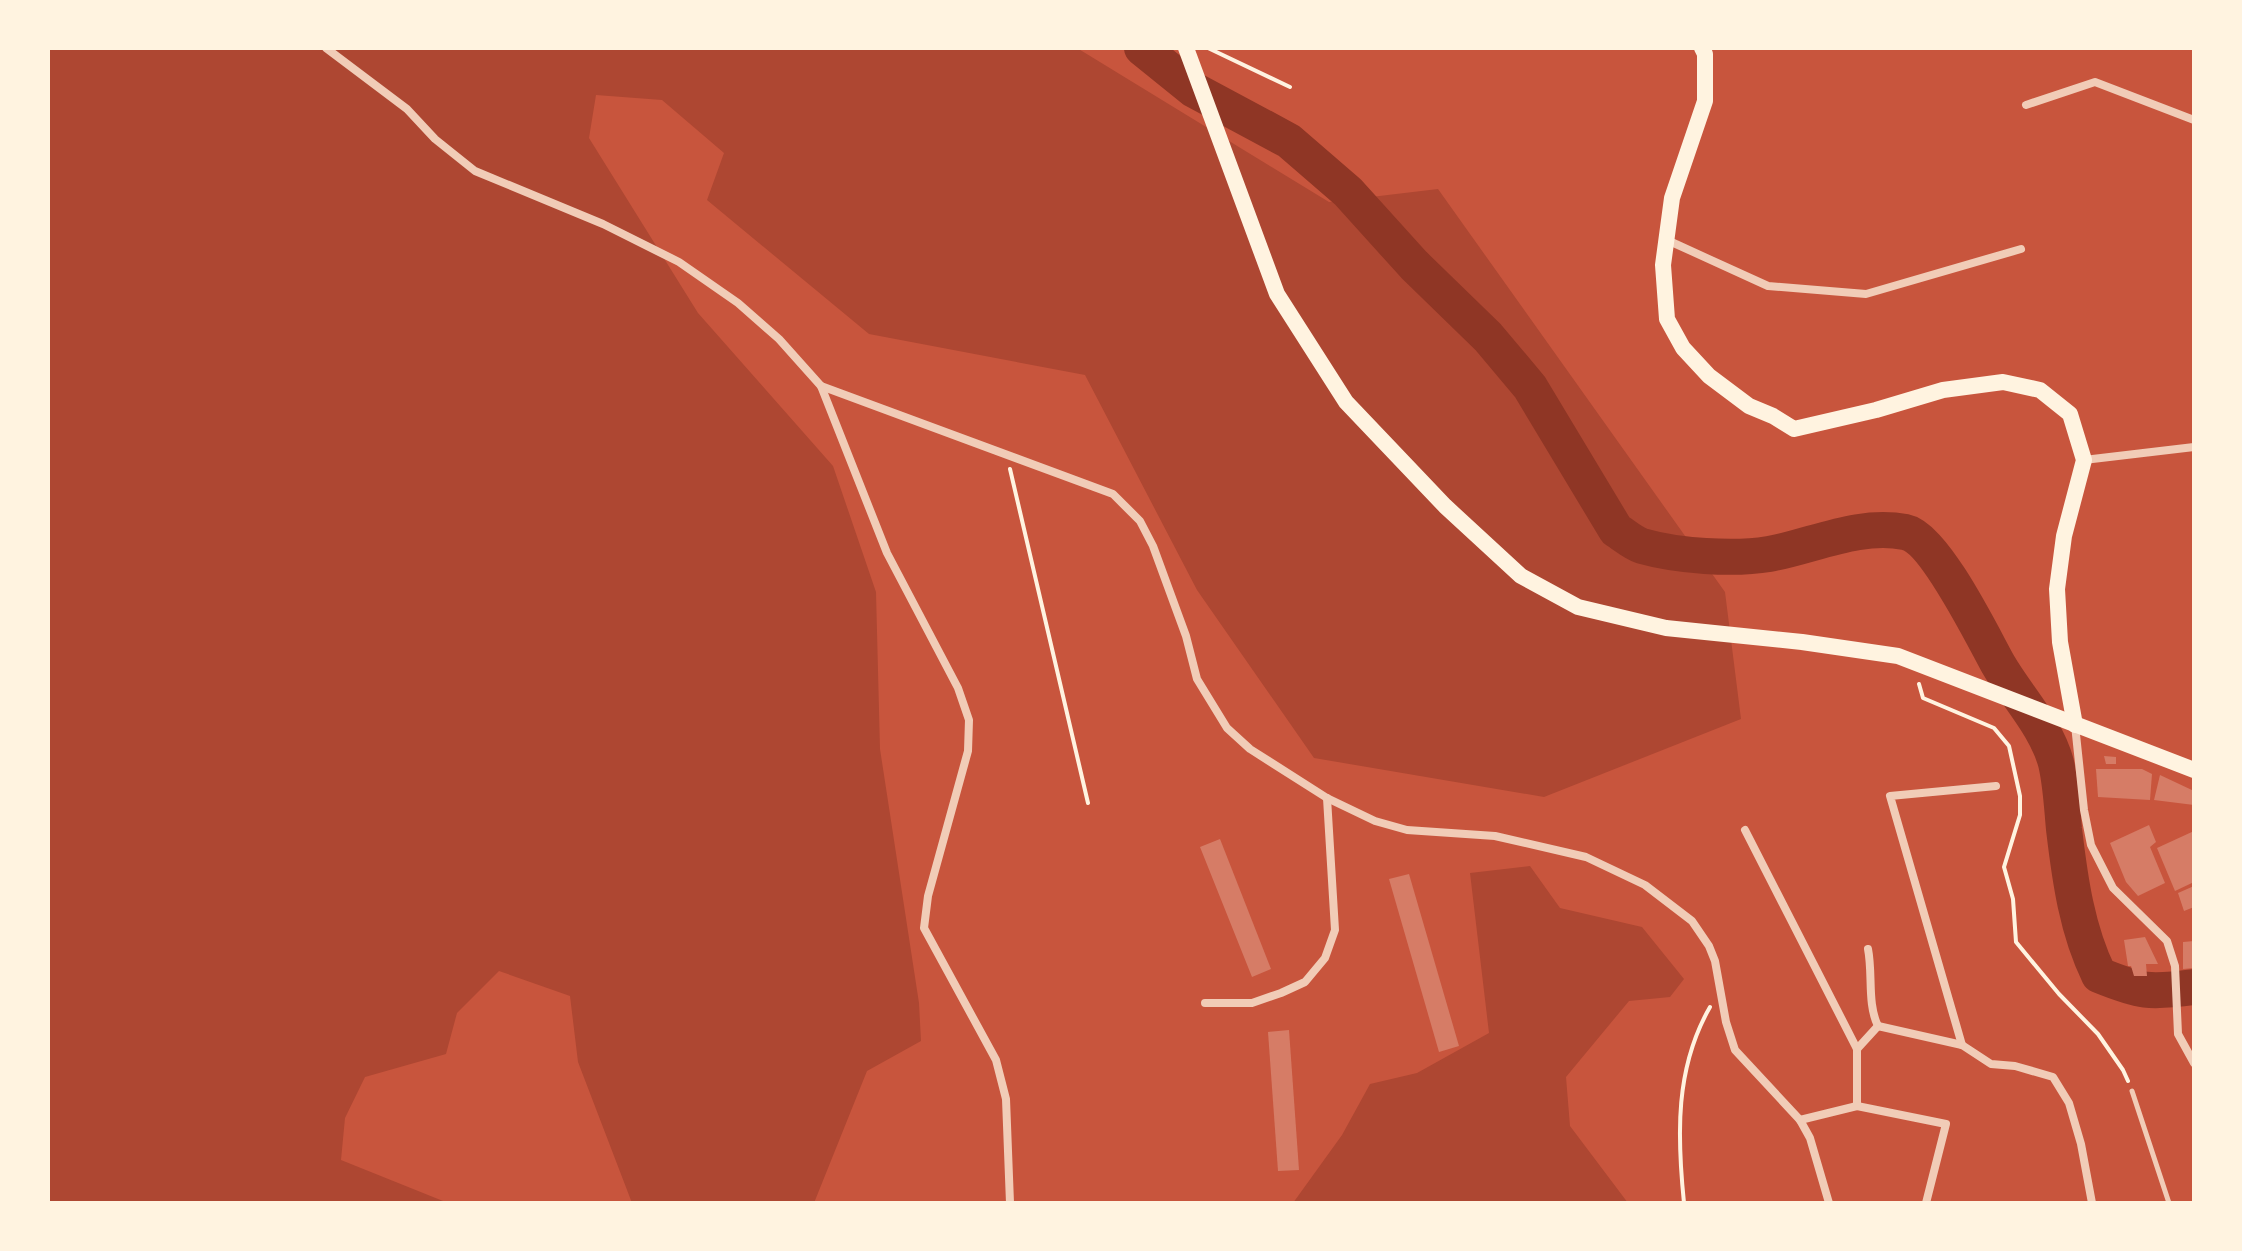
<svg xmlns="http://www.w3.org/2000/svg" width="2242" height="1251" font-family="'PT Sans',sans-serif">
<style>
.green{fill:#ae4732}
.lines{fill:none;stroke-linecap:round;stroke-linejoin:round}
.river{stroke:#8f3625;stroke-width:36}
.building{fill:#d67c66}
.path{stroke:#fff3e0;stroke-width:4}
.service{stroke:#f1ccb7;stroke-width:5}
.minor{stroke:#f1ccb7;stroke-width:8}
.secondary{stroke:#fff3e0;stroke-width:16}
</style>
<rect width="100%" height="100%" fill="#c8553d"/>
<g class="green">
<polygon points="48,48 1077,48 1329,202 1438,189 1725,592 1741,719 1544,797 1314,758 1197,590 1085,375 869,334 707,200 724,153 662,100 596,95 589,138 698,313 833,466 876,592 880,749 919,1003 921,1041 867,1071 814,1203 632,1203 578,1062 570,996 499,971 457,1013 446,1054 365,1077 345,1118 341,1160 448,1203 48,1203"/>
<polygon points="1530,866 1560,908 1642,927 1684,979 1670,997 1629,1001 1566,1077 1570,1126 1628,1203 1293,1203 1342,1135 1370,1084 1417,1073 1489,1033 1470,873"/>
</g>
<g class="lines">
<path class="river" d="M1142 48 1194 90 1289 141 1348 192 1414 265 1488 337 1530 387 1616 530C1624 535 1633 543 1642 546 1677 556 1733 560 1769 554 1813 546 1859 523 1905 532 1935 538 1983 637 1998 664 2017 697 2046 726 2056 763 2061 784 2062 808 2064 829 2070 880 2077 930 2099 975 2141 992 2149 993 2194 987"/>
</g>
<g class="building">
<polygon points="2104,756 2116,757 2116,764 2106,764"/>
<polygon points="2096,769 2142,769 2152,774 2150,800 2098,797"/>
<polygon points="2160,775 2194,791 2194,805 2154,800"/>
<polygon points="2149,825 2156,842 2150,847 2165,883 2138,896 2126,882 2110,843"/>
<polygon points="2194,831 2194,882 2175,891 2157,848"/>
<polygon points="1220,839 1271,969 1252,977 1200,847"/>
<polygon points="1409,874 1459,1046 1439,1052 1389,879"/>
<polygon points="2194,886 2194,907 2184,911 2178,893"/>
<polygon points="2145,937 2158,964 2146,964 2147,976 2134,976 2131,966 2128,966 2124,940"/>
<polygon points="2194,941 2194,968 2183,969 2183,942"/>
<polygon points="1289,1030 1299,1170 1278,1171 1268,1032"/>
</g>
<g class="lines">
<g class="path">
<polyline points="1208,48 1290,87"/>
<polyline points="1010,469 1088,803"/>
<polyline points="1919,684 1923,698 1994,728 2009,746 2020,796 2020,815 2004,867 2013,899 2016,942 2059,994 2098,1034 2123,1070 2128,1081"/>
<path d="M1684 1203C1677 1135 1675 1068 1710 1007"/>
</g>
<polyline class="service" points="2132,1091 2169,1203"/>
<g class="minor">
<polyline points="326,48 407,109 435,139 475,171 603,224 679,262 738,303 779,339 821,386 1113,494 1140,521 1153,546 1186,636 1197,679 1227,728 1250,749 1327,798 1375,821 1407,830 1495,836 1586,857 1645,885 1692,921 1709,946 1715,961 1726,1022 1735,1050 1800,1120 1810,1138 1829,1203"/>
<polyline points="2026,105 2095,82 2194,120"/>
<polyline points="1667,240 1768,286 1866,294 2021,249"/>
<polyline points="821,386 887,553 958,688 969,720 968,751 928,896 924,928 996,1060 1006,1099 1010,1203"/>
<polyline points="2084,460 2194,447"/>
<polyline points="2075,725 2084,810 2091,845 2113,888 2167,941 2175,966 2178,1034 2194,1063"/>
<polyline points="1745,830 1857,1049 1857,1106 1800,1120"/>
<path d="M1868 949C1873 974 1867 1004 1878 1026"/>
<polyline points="1205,1003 1252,1003 1281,993 1305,982 1325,958 1335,930 1327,798"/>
<polyline points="1962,1045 1890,796 1996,786"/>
<polyline points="1857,1049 1878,1026 1962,1045 1991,1064 2015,1066 2053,1077 2069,1103 2081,1144 2092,1203"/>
<polyline points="1857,1106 1946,1124 1926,1203"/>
</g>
<g class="secondary">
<polyline points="1186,48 1277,294 1346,402 1445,506 1521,576 1578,607 1666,628 1802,642 1898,656 2194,770"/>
<polyline points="1702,48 1705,54 1705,101 1672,198 1663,265 1667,319 1683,348 1709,376 1749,406 1773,416 1794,429 1876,410 1943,390 2003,382 2040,390 2070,414 2084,460 2064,536 2057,589 2060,642 2075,725"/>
</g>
</g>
<rect width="2242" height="1251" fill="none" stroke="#fff3e0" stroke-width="100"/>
</svg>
